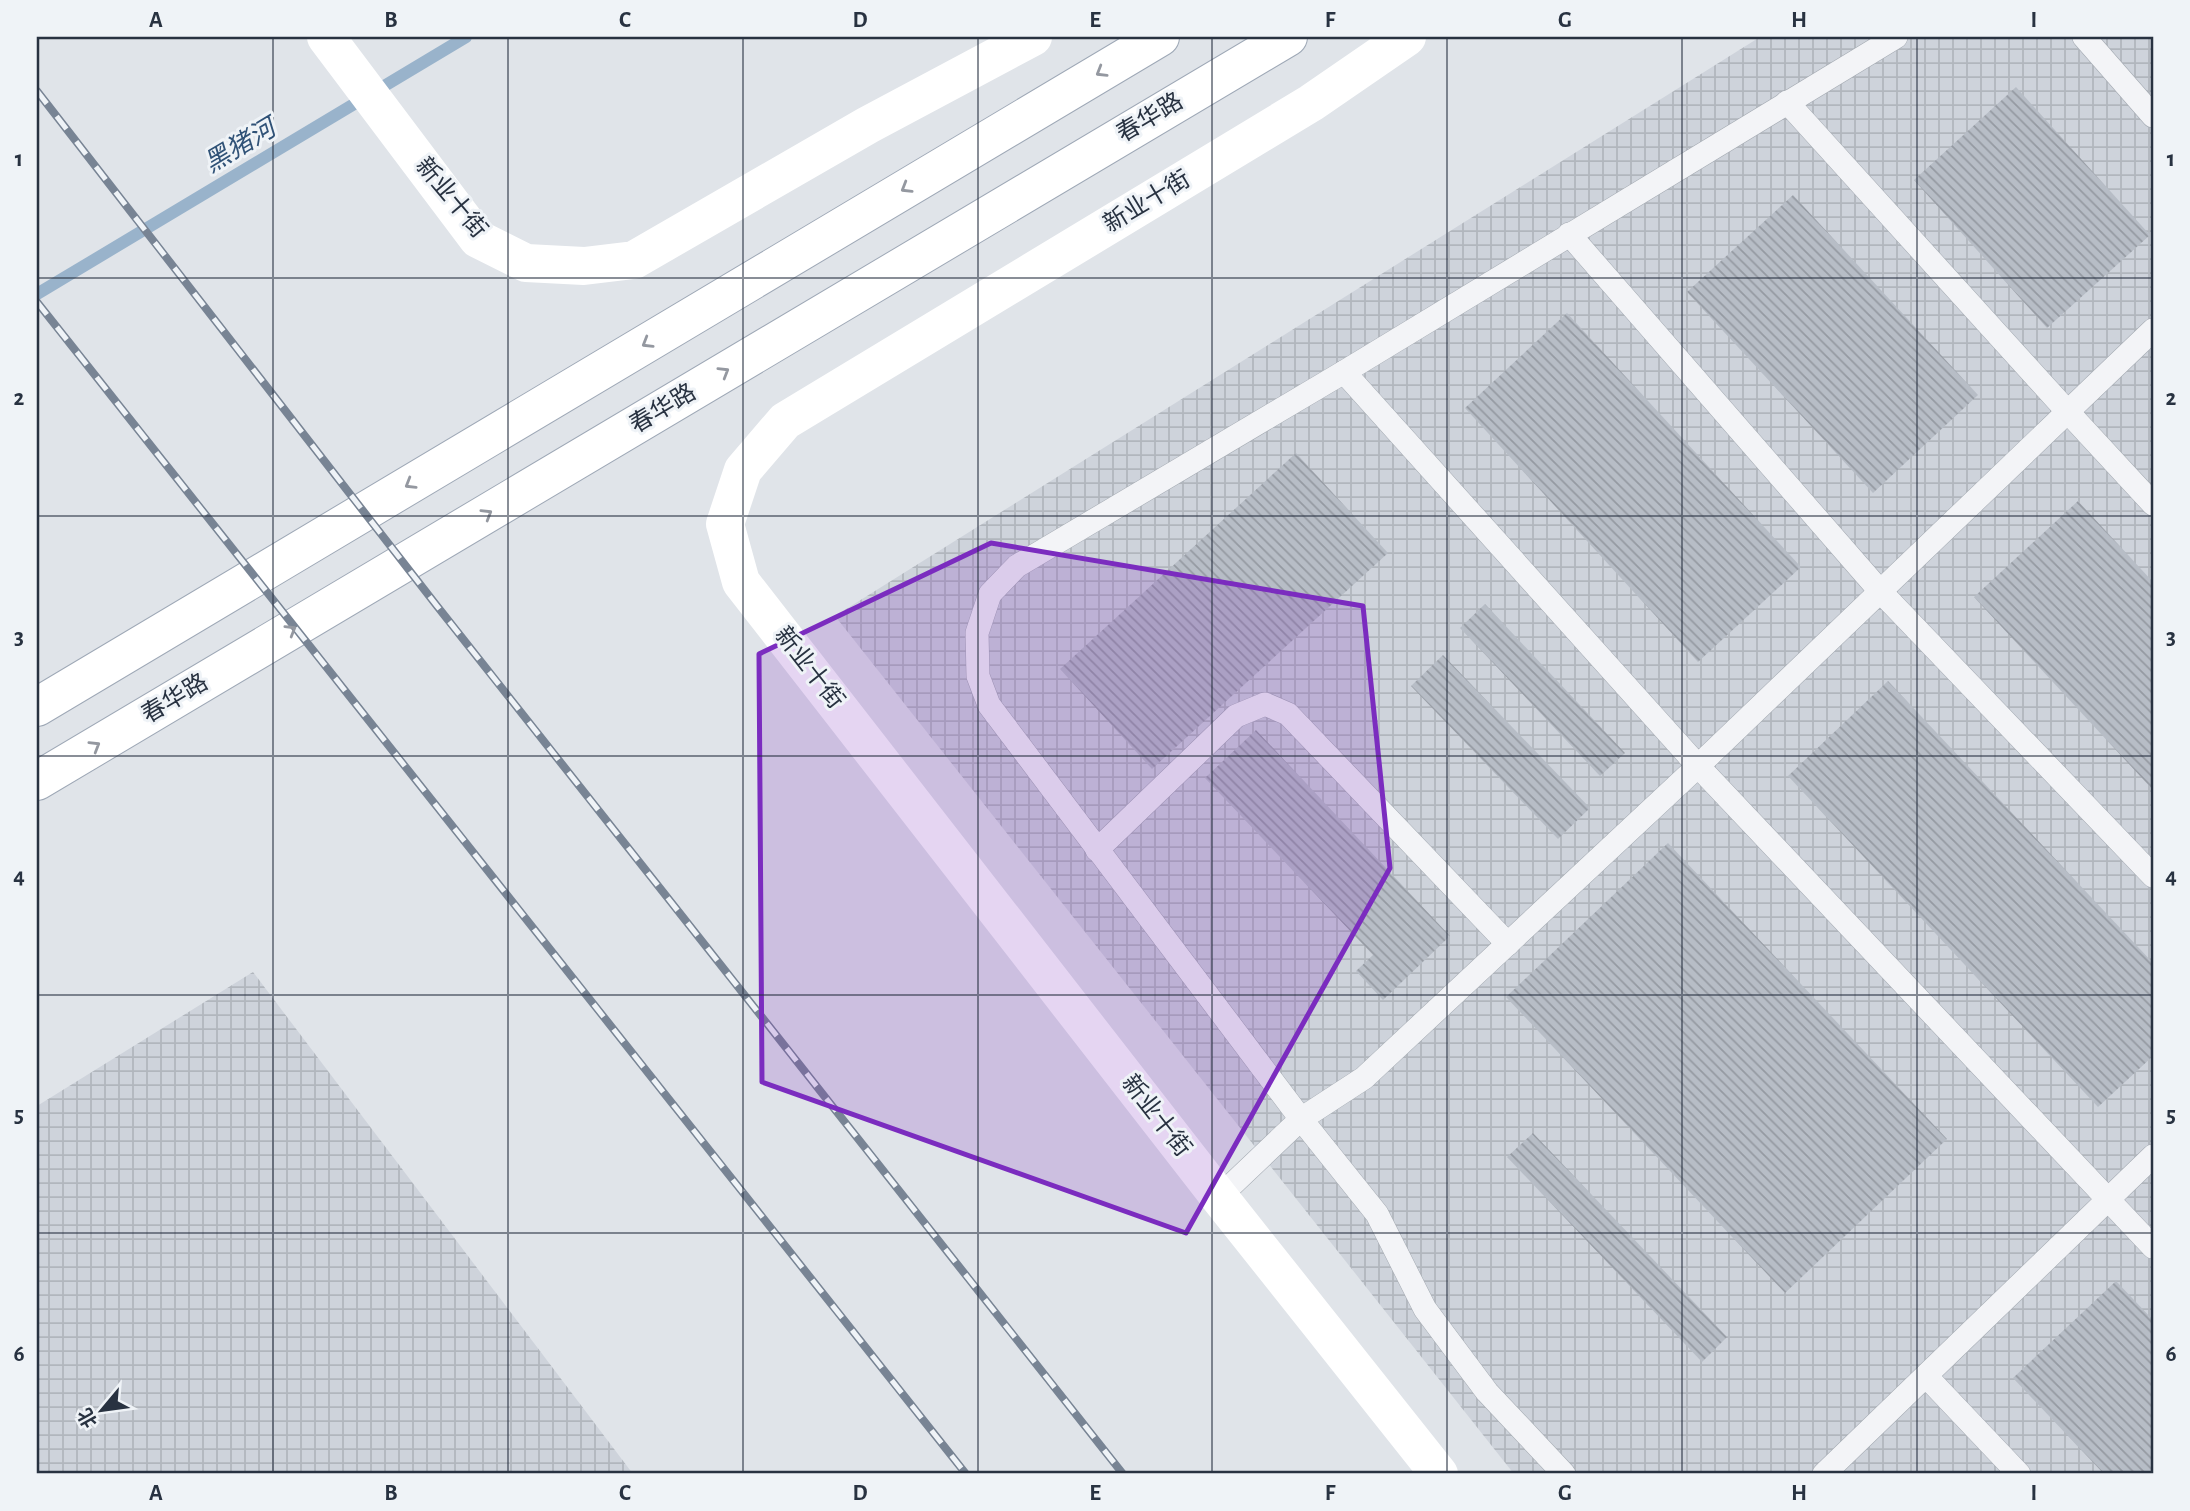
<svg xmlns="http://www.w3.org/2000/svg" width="2190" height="1511" font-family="'Alegreya Sans','Noto Sans SC',sans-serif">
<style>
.industrial{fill:url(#industrial-grid)}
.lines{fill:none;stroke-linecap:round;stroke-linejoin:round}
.stream{stroke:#99b3cb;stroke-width:12}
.building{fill:url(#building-back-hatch)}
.service-casing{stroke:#a5abb3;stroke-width:24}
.primary-casing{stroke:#9ea8b6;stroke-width:40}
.service{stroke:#f3f4f7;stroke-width:23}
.secondary{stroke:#fff;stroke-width:38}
.primary{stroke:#fff;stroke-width:38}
.rail-casing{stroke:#788494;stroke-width:8}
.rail{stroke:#eff3f7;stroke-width:5;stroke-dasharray:16;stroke-linecap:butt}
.oneway{stroke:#9498a0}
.marked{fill:#7b2cbf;fill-opacity:0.2;stroke:#7b2cbf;stroke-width:5;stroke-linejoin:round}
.grid{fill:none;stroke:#283241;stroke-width:2;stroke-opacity:0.55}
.labels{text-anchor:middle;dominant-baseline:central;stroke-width:6;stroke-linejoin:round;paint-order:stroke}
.street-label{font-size:24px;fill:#283241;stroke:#eff3f7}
.water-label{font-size:26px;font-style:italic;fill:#305277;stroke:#eff3f7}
.neatline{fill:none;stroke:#283241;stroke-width:2.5}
.grid-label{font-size:23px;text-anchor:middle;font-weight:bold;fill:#283241}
</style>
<defs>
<pattern id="industrial-grid" width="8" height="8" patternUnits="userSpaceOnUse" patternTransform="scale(1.75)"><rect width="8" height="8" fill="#ced3db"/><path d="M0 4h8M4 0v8" fill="none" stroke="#b1b6bd"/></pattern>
<pattern id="building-back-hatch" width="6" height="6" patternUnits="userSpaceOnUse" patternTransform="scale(1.75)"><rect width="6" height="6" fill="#b7bdc6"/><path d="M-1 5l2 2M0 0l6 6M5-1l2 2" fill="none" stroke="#959aa2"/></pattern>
</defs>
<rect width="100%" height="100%" fill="#e0e4e9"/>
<g class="industrial">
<polygon points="1760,37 2153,37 2153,1474 1514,1474 835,616"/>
<polygon points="253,972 633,1474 37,1474 37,1106"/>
</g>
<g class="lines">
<polyline class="stream" points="37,294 466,37"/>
</g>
<g class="building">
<polygon points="2016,87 2150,235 2047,328 1914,180"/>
<polygon points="1793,195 1978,395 1873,493 1687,292"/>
<polygon points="1567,313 1801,567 1698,662 1465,408"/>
<polygon points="1296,453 1388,553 1152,769 1060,669"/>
<polygon points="2078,501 2153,582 2153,790 1974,597"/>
<polygon points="1485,604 1625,753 1600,776 1460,628"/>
<polygon points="1443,655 1590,808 1558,839 1411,686"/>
<polygon points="1888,681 2153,963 2153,1056 2098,1107 1788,776"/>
<polygon points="1256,730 1450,936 1383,1000 1356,971 1373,955 1205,778"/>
<polygon points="1668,843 1947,1139 1785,1293 1506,997"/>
<polygon points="1533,1133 1727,1337 1702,1362 1507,1157"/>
<polygon points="2116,1281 2153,1320 2153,1474 2104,1474 2013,1378"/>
</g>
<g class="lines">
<g class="service-casing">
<g id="service">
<polyline points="2084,37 2153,116"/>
<polyline points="1787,102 2067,411 2153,504"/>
<polyline points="1569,234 1880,591 2153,876"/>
<polyline points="1344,372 1698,766 2153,1247"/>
<polyline points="1097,850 1236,716 1265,704 1288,714 1508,944"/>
<polyline points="1219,1197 1301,1119 1364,1078 1698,766 2153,330"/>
<polyline points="1926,1376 2019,1474"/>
<polyline points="1564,1474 1487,1392 1425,1309 1377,1214 1301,1119 989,705 978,676 977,633 990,594 1017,566 1344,372 1896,37"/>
<polyline points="1824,1474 2153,1156"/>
</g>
</g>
<g class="primary-casing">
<g id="primary">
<polyline points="37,707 1160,37"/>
<polyline points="37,781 1288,37"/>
</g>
</g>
<use href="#service" class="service"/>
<g class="secondary">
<polyline points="326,37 478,239 526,263 584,266 634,260 868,125 1033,37"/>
<polyline points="1407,37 1311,103 785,421 743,470 725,524 741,582 1219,1197 1439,1474"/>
</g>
<use href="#primary" class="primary"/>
<g class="rail-casing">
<g id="rail">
<polyline points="37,91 437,606 1123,1474"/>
<polyline points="37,302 966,1474"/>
</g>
</g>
<use href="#rail" class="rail"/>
</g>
<defs><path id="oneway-chevron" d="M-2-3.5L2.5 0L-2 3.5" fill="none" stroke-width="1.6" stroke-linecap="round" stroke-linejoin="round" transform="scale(1.75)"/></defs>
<g class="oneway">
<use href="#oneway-chevron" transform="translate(1101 72) rotate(149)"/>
<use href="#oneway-chevron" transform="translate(906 188) rotate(149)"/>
<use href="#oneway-chevron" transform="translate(647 343) rotate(149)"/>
<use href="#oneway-chevron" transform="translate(724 372) rotate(-31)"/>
<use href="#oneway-chevron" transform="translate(410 484) rotate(149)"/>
<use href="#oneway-chevron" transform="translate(487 514) rotate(-31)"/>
<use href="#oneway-chevron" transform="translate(291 630) rotate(-31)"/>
<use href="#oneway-chevron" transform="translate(95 746) rotate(-31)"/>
</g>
<path class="marked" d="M991 543 1363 606 1390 868 1186 1233 762 1082 759 654Z"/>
<path class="grid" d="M273 37V1474M508 37V1474M743 37V1474M978 37V1474M1212 37V1474M1447 37V1474M1682 37V1474M1917 37V1474M37 278H2153M37 516H2153M37 756H2153M37 995H2153M37 1233H2153"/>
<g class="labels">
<g class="street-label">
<text transform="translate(1150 118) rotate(-31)">春华路</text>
<text transform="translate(451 198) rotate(50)">新业十街</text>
<text transform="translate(1147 202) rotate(-31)">新业十街</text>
<text transform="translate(663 409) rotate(-31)">春华路</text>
<text transform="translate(809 668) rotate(52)">新业十街</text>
<text transform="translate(175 699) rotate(-31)">春华路</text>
<text transform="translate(1156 1116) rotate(52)">新业十街</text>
</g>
<g class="water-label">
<text transform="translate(240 146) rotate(-31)">黑猪河</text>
</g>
</g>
<rect width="2190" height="1511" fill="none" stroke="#eff3f7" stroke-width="77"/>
<g transform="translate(102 1410) rotate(241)" stroke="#eff3f7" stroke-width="5" paint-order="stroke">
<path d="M0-5L12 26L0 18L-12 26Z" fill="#283241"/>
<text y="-10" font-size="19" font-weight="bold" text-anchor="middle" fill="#283241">北</text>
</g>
<rect x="38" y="38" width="2114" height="1434" class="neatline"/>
<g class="grid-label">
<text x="156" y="27">A</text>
<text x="391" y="27">B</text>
<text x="625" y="27">C</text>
<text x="860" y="27">D</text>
<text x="1095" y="27">E</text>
<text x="1330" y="27">F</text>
<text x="1565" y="27">G</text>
<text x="1799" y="27">H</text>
<text x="2034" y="27">I</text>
<text x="19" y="166">1</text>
<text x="2171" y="166">1</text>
<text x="19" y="405">2</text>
<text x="2171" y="405">2</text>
<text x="19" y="644">3</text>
<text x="2171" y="644">3</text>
<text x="19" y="883">4</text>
<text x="2171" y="883">4</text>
<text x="19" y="1122">5</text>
<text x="2171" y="1122">5</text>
<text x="19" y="1361">6</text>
<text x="2171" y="1361">6</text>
<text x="156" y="1500">A</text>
<text x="391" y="1500">B</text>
<text x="625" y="1500">C</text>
<text x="860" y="1500">D</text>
<text x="1095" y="1500">E</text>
<text x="1330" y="1500">F</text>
<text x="1565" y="1500">G</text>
<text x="1799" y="1500">H</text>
<text x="2034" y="1500">I</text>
</g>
</svg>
